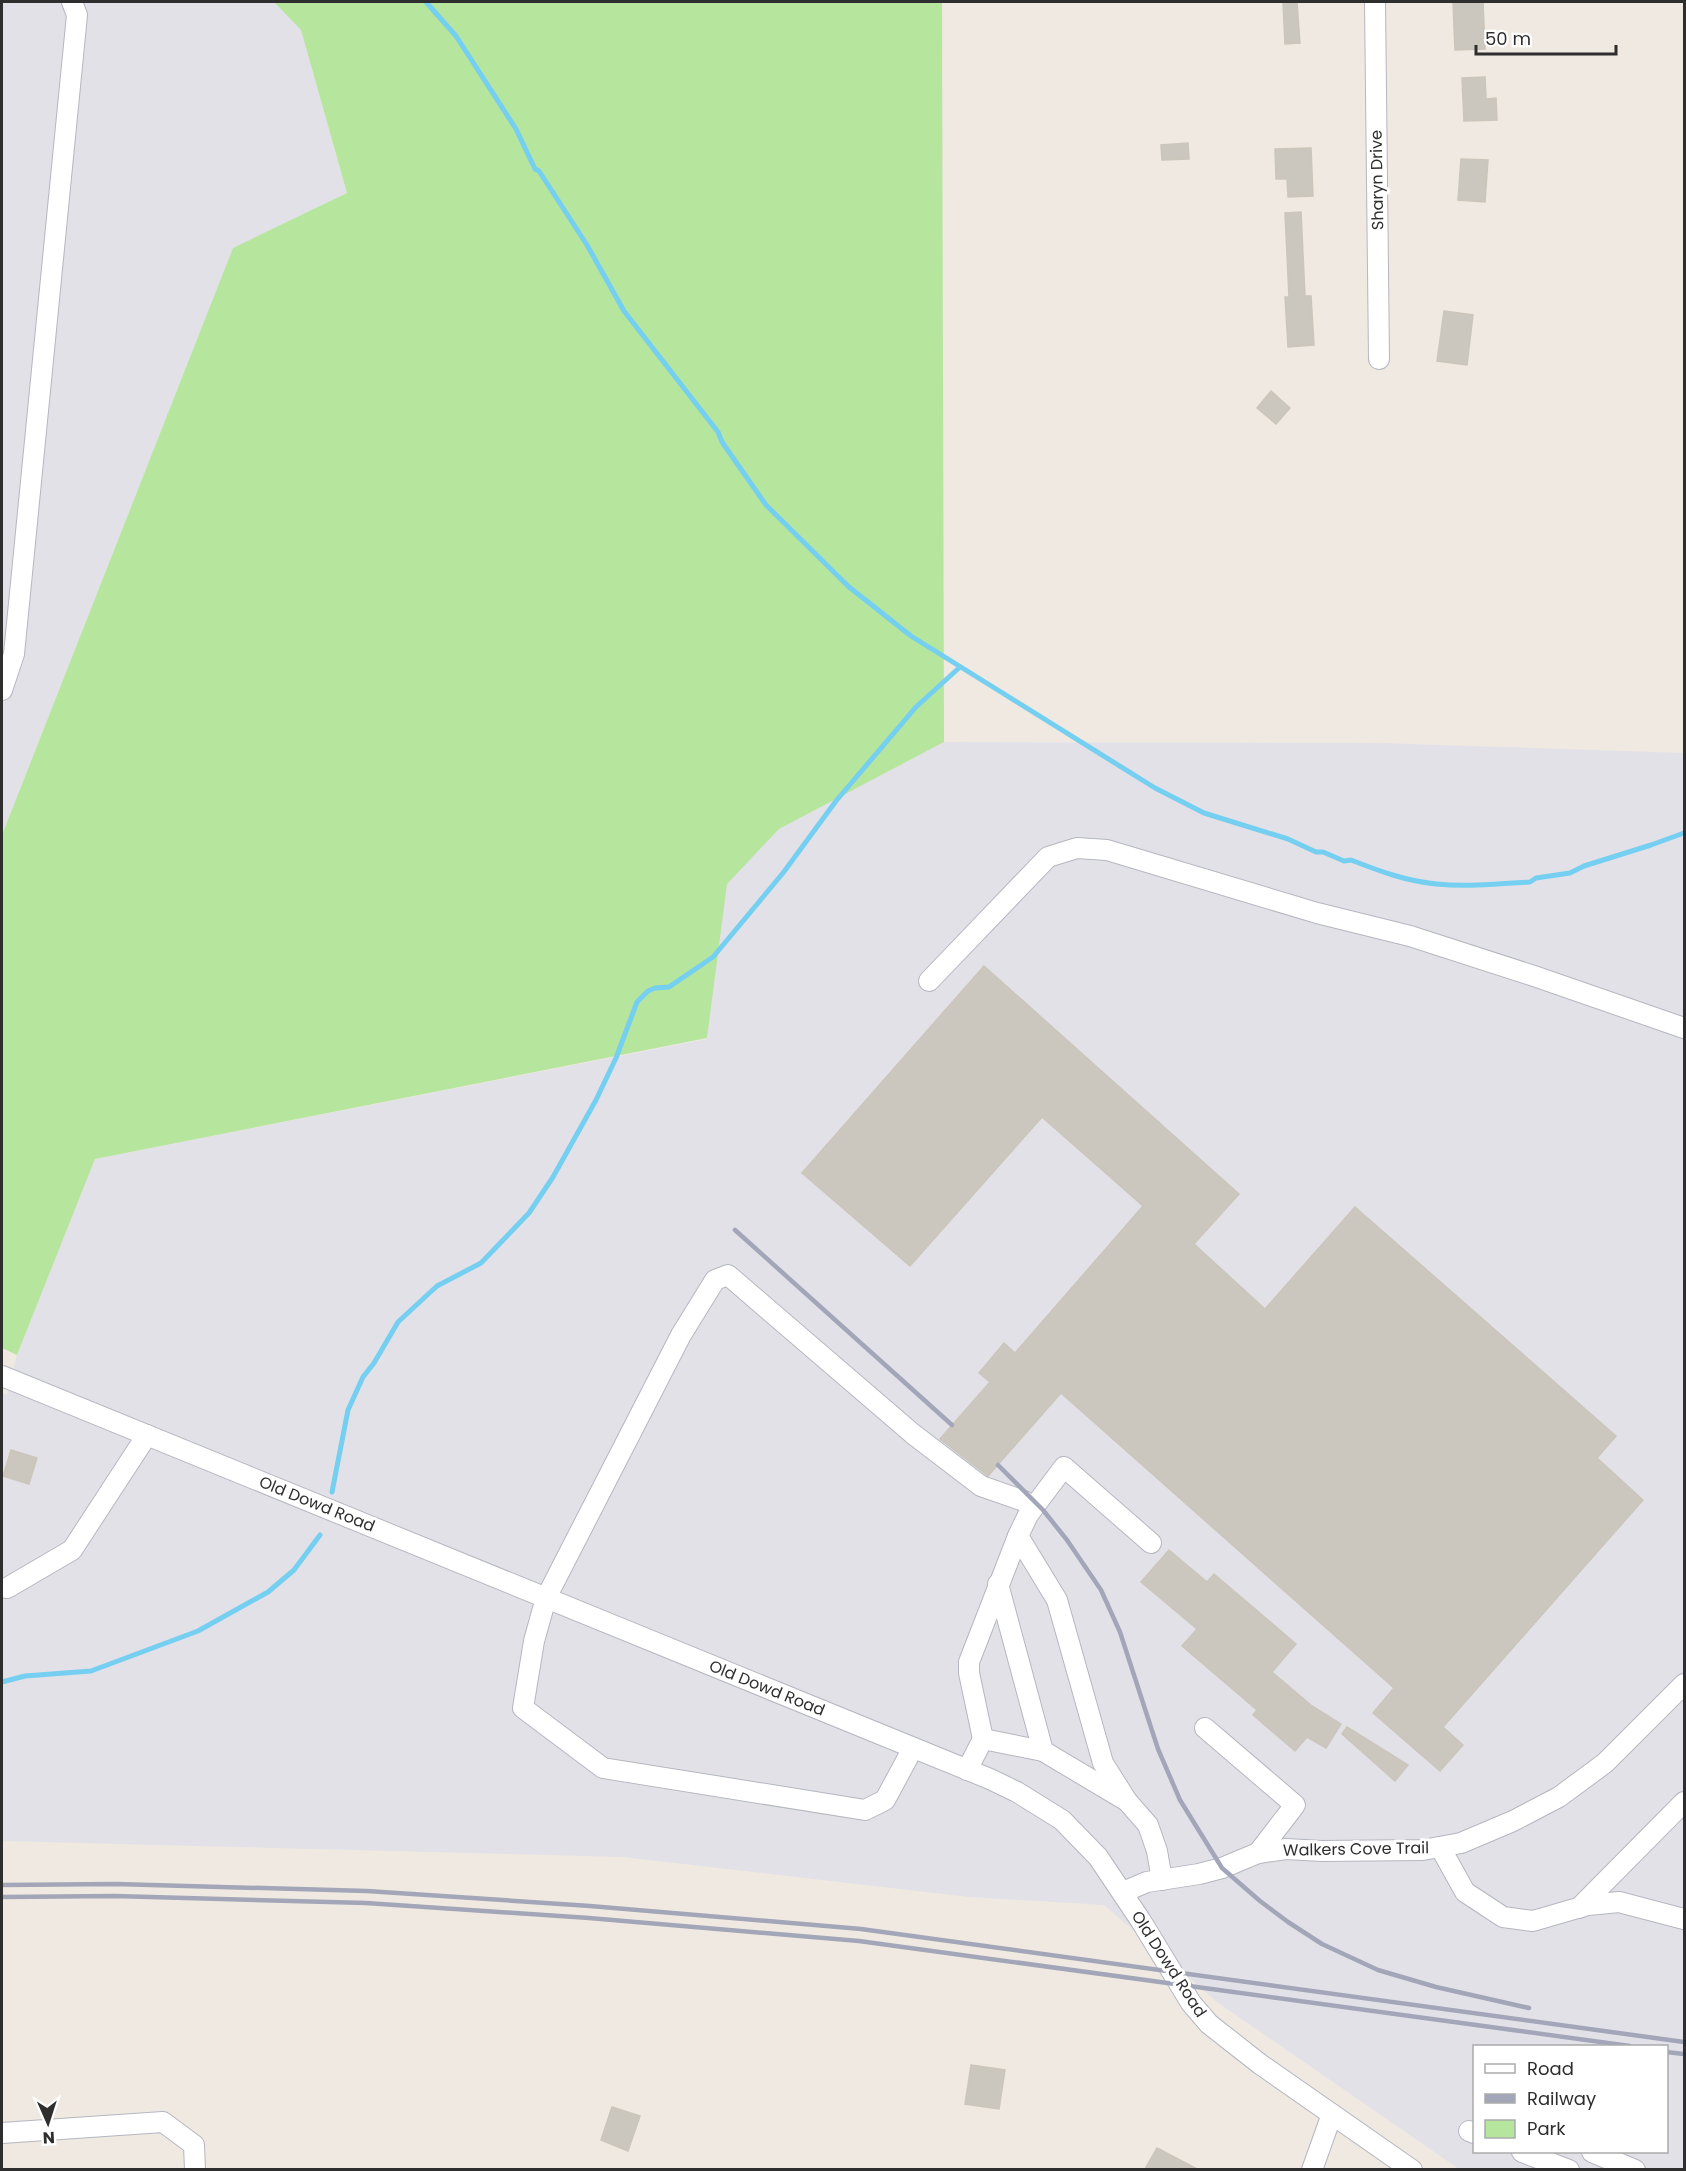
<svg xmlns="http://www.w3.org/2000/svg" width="1686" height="2171" font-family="Poppins,sans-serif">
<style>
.industrial{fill:#e3e1e8;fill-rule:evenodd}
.green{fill:#b6e59e}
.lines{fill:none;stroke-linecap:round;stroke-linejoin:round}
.stream{stroke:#75cff0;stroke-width:5}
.building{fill:#cbc7bf;stroke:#cbc5ba;stroke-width:1.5}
.minor-casing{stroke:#b4b7c1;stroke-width:22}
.minor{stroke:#fff;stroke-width:20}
.rail{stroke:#a3a6b8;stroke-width:4.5}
.labels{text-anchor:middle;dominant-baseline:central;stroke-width:6;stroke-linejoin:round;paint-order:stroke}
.street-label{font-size:16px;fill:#2e2e2e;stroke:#fff}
</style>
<rect width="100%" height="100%" fill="#efe9e1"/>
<g class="industrial">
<polygon points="2,2 274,2 301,30 347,193 233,249 2,835"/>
<path d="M944 742 1379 743 1684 753V2169H1459L1217 2002 1104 1905 969 1897 623 1857 2 1841V1393L7 1395 17 1355 95 1159 707 1039 726 884 779 829ZM1474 2046H1666V2152H1474Z"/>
</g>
<polygon class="green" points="274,2 942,2 944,742 779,829 727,884 707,1038 95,1159 17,1355 2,1348 2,835 233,248 347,193 301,30"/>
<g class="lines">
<g class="stream">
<path d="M426 2 456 36 516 129 535 169 539 171 587 245 624 311 718 432 722 442 766 505 849 587 911 636 1155 788 1204 813 1288 839 1316 852H1323L1344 861 1351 860C1379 871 1406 881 1436 884 1467 887 1499 884 1530 882L1536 878 1570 873 1584 866 1651 845 1684 833"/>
<polyline points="332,1492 348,1410 363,1377 374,1363 398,1322 437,1286 481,1263 529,1213 553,1177 596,1100 616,1058 637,1002 648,991 655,988 669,987 713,957 783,873 836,801 916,707 960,667"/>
<polyline points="2,1682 25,1676 91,1671 198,1631 268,1592 294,1570 320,1535"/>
</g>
</g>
<g class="building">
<polygon points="1283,2 1297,2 1300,43 1285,44"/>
<polygon points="1453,2 1483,2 1485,49 1455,50"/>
<polygon points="1485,77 1486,99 1496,98 1497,120 1464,121 1462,78"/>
<polygon points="1188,143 1189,159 1162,160 1161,145"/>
<polygon points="1311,148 1313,196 1288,197 1287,179 1276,179 1275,149"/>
<polygon points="1461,159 1488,160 1485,202 1458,200"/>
<polygon points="1301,212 1305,296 1311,296 1314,345 1288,347 1285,297 1289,297 1285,213"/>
<polygon points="1444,311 1473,315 1467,365 1437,361"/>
<polygon points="1271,391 1290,408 1276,424 1257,408"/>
<polygon points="984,966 1239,1194 1194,1244 1265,1309 1355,1207 1616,1436 1597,1458 1643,1500 1443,1727 1463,1745 1440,1771 1373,1713 1394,1688 1061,1393 988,1476 940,1439 990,1382 979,1373 1004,1343 1015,1353 1143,1206 1042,1117 910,1266 802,1173"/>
<polygon points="11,1450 37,1458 29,1484 3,1476"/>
<polygon points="1169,1550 1207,1582 1214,1574 1296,1644 1272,1672 1312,1706 1341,1724 1326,1748 1307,1737 1295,1751 1253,1715 1257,1710 1182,1646 1197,1629 1141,1582"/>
<polygon points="1347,1727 1408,1765 1395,1781 1342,1734"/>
<polygon points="971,2065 1005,2070 999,2109 965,2104"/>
<polygon points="612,2107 640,2116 628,2151 601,2140"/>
<polygon points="1157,2148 1197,2169 1145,2169"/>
</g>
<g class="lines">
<g class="minor-casing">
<g id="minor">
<polyline points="1375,2 1379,359"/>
<polyline points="2,690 14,654 77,15 72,2"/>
<polyline points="929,981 1048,857 1077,848 1107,850 1317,913 1410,936 1534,976 1684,1028"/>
<polyline points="2,1376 990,1779 1017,1792 1062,1820 1098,1857 1141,1921 1191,2003 1209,2024 1260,2064 1412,2170"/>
<polyline points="1018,1536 1028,1515 1064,1467 1151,1543"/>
<polyline points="998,1584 1043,1751"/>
<polyline points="7,1588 72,1550 147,1435"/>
<polyline points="1205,1728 1295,1805 1258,1853"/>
<polyline points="983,1739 969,1673 969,1662 1018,1536 1057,1600 1103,1763 1127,1801"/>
<polyline points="913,1748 885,1800 865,1810 603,1768 523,1708 534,1641 546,1598 681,1335 715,1280 728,1275 913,1434 981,1486 1024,1501 1033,1508"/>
<polyline points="967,1770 983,1739 1043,1751 1127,1801 1148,1825 1157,1851 1162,1880"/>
<polyline points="1440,1847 1465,1892 1503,1917 1533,1921 1588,1905 1619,1902 1684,1919"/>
<polyline points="1123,1892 1147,1882 1199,1874 1222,1868 1258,1853 1286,1849 1322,1851 1423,1850 1461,1843 1513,1821 1559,1797 1605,1763 1684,1684"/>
<polyline points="1579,1908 1684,1802"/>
<polyline points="1469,2131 1474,2133"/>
<polyline points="2,2133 163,2122 194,2145 195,2170"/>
<polyline points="1522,2152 1569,2170"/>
<polyline points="1592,2152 1635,2170"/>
<polyline points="1312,2170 1332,2114"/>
</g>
</g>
<use href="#minor" class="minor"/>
<g class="rail">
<polyline points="735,1230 952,1425"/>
<polyline points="998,1465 1043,1510 1067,1540 1101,1590 1120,1632 1158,1749 1180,1800 1222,1868 1260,1901 1288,1922 1322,1944 1378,1970 1436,1987 1529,2008"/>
<polyline points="2,1885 116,1884 367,1891 590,1906 861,1929 1684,2042"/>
<polyline points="2,1897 115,1896 366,1903 589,1918 859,1941 1630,2046"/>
<polyline points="1666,2052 1684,2054"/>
</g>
</g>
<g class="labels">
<g class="street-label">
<text transform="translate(1377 180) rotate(-91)">Sharyn Drive</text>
<text transform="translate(317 1504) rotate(22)">Old Dowd Road</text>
<text transform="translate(767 1688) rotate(22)">Old Dowd Road</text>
<text transform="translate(1356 1849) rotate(-1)">Walkers Cove Trail</text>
<text transform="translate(1169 1964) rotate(57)">Old Dowd Road</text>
</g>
</g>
<rect width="1686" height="2171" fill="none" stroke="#2e2e2e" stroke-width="6"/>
<rect x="1473" y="2045" width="195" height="108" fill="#ffffff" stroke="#ababab" stroke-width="1.5"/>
<rect x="1485" y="2064" width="30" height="9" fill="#ffffff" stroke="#ababab" stroke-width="1.5"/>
<text x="1527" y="2075" font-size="18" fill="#2e2e2e">Road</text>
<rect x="1485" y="2094" width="30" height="9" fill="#a3a6b8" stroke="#ababab" stroke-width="1.5"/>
<text x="1527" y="2105" font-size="18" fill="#2e2e2e">Railway</text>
<rect x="1485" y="2120" width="30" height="18" fill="#b6e59e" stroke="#ababab" stroke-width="1.5"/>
<text x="1527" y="2135" font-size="18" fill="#2e2e2e">Park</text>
<g transform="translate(48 2123) rotate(177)" stroke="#ffffff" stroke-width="4.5" paint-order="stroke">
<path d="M0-4.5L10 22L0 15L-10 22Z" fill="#2e2e2e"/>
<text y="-9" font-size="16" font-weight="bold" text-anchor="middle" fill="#2e2e2e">N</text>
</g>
<path d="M1476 45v9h140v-9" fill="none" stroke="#2e2e2e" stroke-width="3"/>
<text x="1485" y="45" font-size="18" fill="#2e2e2e" stroke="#ffffff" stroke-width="4.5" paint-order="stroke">50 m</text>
</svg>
